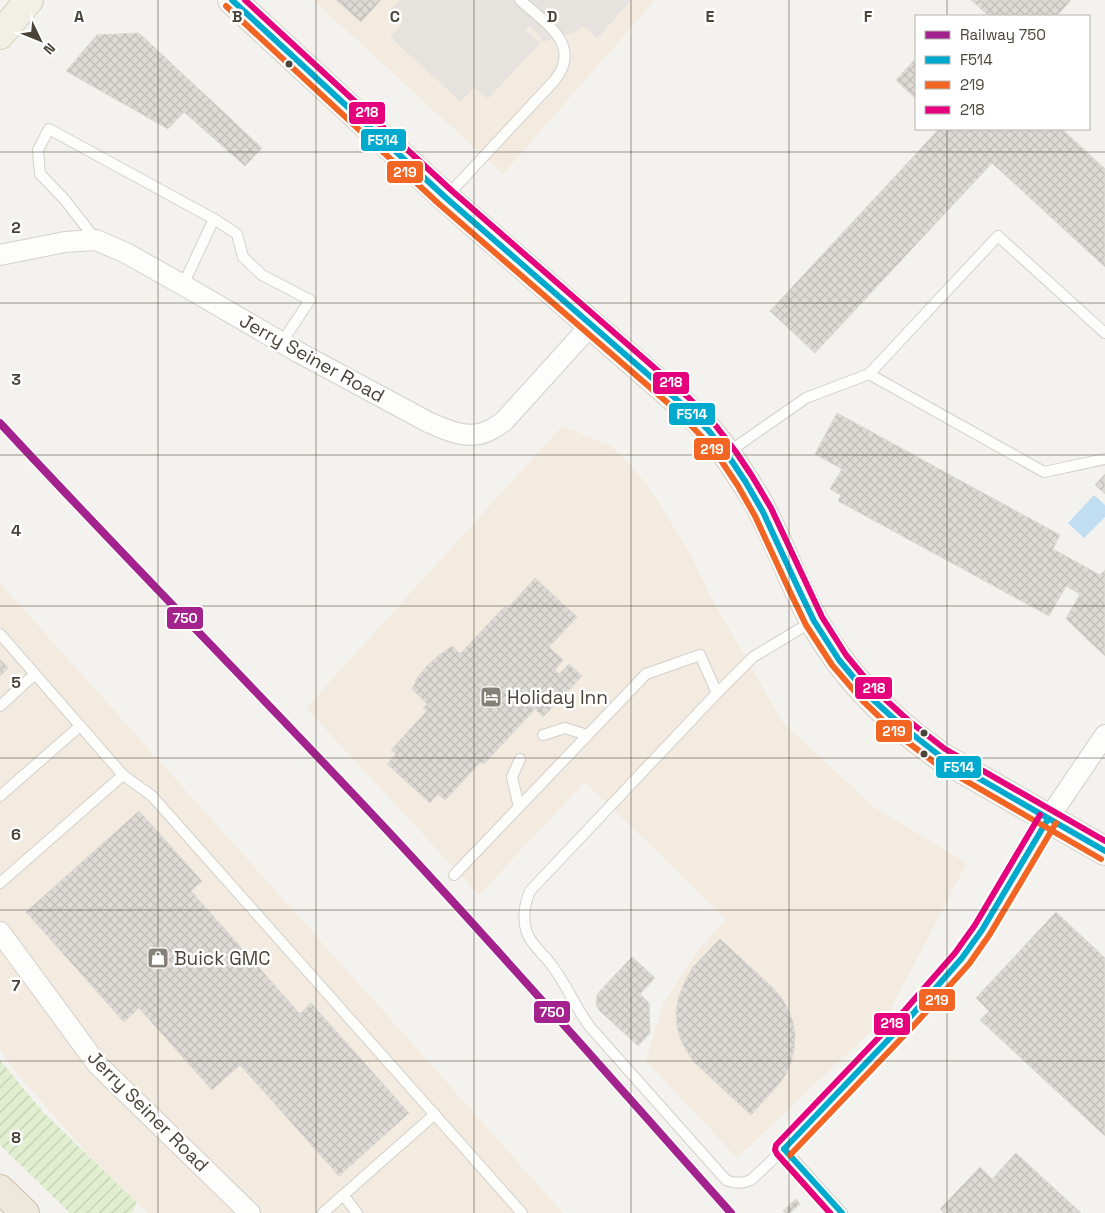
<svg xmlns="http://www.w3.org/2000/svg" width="1105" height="1213" font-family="'Space Grotesk',sans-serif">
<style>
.commercial{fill:#f3ebdf}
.garden{fill:url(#garden-furrows)}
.parking{fill:#e6e3df}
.water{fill:#c0ddf1}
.building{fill:url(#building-cross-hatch);stroke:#dcd9d4}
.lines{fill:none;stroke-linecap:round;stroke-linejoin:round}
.lane-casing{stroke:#d2d0cb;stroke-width:12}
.street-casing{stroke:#d2d0cb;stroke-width:22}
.secondary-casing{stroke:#d3cfc5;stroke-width:30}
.primary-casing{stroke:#d6cebb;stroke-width:30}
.highway-casing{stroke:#ccbfa9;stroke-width:30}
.lane{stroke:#fdfdfc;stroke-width:10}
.street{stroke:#fdfdfc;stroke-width:20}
.secondary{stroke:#f7f6f1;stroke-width:28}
.primary{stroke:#f2efe6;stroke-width:28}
.highway{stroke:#ede8db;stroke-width:28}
.bus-1-casing{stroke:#fff;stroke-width:10}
.bus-2-casing{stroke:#fff;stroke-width:10}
.bus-3-casing{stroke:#fff;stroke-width:10}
.bus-1{stroke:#00a9ce;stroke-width:6}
.bus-2{stroke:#f26522;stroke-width:6}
.bus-3{stroke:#e5007d;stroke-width:6}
.rail-1-casing{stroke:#fff;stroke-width:11}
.rail-1{stroke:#a4228e;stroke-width:8}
.grid{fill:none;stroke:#4b4439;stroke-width:1;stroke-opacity:0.55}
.bus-dot{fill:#4b4439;stroke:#fff;stroke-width:2}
.labels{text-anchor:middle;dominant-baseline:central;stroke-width:5;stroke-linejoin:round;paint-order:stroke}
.street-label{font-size:19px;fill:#4b4439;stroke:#fff}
.poi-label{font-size:19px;fill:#4b4439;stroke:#fff;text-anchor:start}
.grid-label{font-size:16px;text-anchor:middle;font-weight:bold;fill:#4b4439;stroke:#fff;stroke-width:5;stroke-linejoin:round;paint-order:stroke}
.line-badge{stroke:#fff;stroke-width:2}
.badge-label{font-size:14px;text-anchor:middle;font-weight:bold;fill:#fff}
</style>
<defs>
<pattern id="garden-furrows" width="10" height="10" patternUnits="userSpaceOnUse" patternTransform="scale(1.25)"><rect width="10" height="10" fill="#e1eecf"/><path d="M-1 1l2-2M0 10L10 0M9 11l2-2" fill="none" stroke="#c3cdb2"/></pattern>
<pattern id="building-cross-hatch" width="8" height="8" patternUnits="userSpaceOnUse" patternTransform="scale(1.25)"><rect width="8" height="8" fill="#dedbd6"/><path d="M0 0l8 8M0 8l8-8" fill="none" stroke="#c0bdb8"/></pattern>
</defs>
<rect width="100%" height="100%" fill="#f4f2ee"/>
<g class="commercial">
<polygon points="313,0 655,0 503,174"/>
<polygon points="562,426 613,447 647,484 691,555 712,599 783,723 875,808 967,863 887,1016 737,1158 646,1061 663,1004 698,950 726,919 585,782 479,895 306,708"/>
<polygon points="0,583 386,1014 563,1213 148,1213 107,1176 13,1069 0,1049"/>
</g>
<polygon class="garden" points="0,1060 43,1112 137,1203 132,1213 70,1213 0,1145"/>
<polygon class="parking" points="400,0 631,0 597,39 587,29 582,27 579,29 578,31 543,42 537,33 530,27 527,27 526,31 540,43 488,99 475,88 472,89 461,102 390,37 402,24 390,11"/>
<polygon class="water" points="1094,495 1105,505 1105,517 1084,538 1068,523"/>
<g class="building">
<polygon points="336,0 381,0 361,22"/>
<polygon points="971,0 1071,0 1057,16 989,16"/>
<polygon points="139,33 262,148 245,166 184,112 168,129 66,71 97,35"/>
<polygon points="916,58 916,99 896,80"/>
<polygon points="939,129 1062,129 1105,169 1105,267 992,163 815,353 770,311"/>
<polygon points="837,413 1060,535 1053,549 1100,575 1105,570 1105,656 1066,619 1080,594 1066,586 1049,616 838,501 841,495 830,489 842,469 815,454"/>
<polygon points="1105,474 1105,494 1095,485"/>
<polygon points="535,578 577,617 549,647 563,660 555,670 559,674 569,664 582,676 543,717 535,709 484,764 481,762 445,800 438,794 430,803 387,764 396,754 391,750 427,711 423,708 427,704 412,689 418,677 427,666 439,655 452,646 460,654 505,606 508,608"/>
<polygon points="0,659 8,668 0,676"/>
<polygon points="139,811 202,881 191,891 300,1014 311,1003 409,1113 339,1176 240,1065 212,1090 139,1008 124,1022 26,912"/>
<polygon points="1056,912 1105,958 1105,1136 980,1020 989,1011 976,998"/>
<polygon points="720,939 772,987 781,997 788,1009 793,1022 795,1035 794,1049 791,1062 786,1074 778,1085 751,1115 694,1062 686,1050 680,1038 677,1025 676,1011 679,996 685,981 693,967"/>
<polygon points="632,957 655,978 640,994 649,1003 650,1033 638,1046 600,1011 597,1007 596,1001 597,996 599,992"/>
<polygon points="1016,1153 1081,1213 944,1213 940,1209 980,1167 992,1179"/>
<polygon points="796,1199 800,1204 790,1213 785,1213 783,1211"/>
</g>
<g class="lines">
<g class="lane-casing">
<g id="lane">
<path d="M446 197 554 81C584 45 544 22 520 0"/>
<polyline points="214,219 237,234 243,257 262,275 310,300 282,342"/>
<polyline points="96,240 65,200 40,174 38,150 49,129 214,219 183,285"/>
<polyline points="869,374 1044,472 1105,459"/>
<polyline points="727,453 806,398 869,374 998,236 1105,333"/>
<path d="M813 621 753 657 717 693 530 891C524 905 522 918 527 933 532 946 545 955 553 967 567 986 576 1008 590 1027L726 1180C735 1184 742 1184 751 1180L784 1149 911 1016 962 958 982 930 1048 819"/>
<polyline points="0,634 123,775 0,883"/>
<polyline points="0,706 35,674"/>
<polyline points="543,735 565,728 587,735"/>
<polyline points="123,775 152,796 522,1213"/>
<polyline points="0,796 80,726"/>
<polyline points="519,807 512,777 520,759"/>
<polyline points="454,875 646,674 700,655 717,693"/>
<polyline points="784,1149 842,1213"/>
<polyline points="343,1195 357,1213"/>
<polyline points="323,1213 435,1114"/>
</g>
</g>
<g class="street-casing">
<g id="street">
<path d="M0 255 65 242 96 240 126 253 183 285 298 352 428 422C448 431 470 441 490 430 495 428 500 424 504 421L591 325"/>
<polyline points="1048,819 1105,735"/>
<polyline points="0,932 97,1064 250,1213"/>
</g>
</g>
<g class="secondary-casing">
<path id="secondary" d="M232 0 445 197 683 405C693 415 704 424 712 435 728 454 742 476 755 497 778 537 792 581 814 621 844 676 889 720 940 756L1105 851"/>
</g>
<g class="primary-casing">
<polyline id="primary" points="0,35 29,0"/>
</g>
<g class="highway-casing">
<polyline id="highway" points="0,1189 25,1213"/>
</g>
<use href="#lane" class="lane"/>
<use href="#street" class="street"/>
<use href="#secondary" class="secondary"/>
<use href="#primary" class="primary"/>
<use href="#highway" class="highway"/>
<g class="bus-1-casing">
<g id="bus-1">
<polyline points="232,0 445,197 683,405 709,431 729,457 745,481 763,512 799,590 814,621 839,660 869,696 903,727 940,756 1105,851"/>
<polyline points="784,1149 911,1016 962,958 982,930 1048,819"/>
<polyline points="784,1149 842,1213"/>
</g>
</g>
<g class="bus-2-casing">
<g id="bus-2">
<polyline points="226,6 439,204 677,411 702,437 722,462 738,486 755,516 791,594 806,625 832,665 863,701 897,734 935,763 1101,859"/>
<polyline points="778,1155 830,1213"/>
<polyline points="790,1155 917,1022 969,964 990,934 1056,823"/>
</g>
</g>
<g class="bus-3-casing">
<g id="bus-3">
<polyline points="245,0 451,190 689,398 716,426 736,452 752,476 771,508 822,617 846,655 875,690 909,721 945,749 1105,841"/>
<polyline points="830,1213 777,1154 775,1150 776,1145 905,1010 955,953 975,925 1040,815"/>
</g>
</g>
<use href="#bus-1" class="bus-1"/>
<use href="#bus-2" class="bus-2"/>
<use href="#bus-3" class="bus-3"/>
<g class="rail-1-casing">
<path id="rail-1" d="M0 423C126 559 257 691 384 827 502 953 616 1084 731 1213"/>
</g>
<use href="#rail-1" class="rail-1"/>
</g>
<path class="grid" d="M158 0V1213M316 0V1213M474 0V1213M631 0V1213M789 0V1213M947 0V16M947 129V1213M0 152H1105M0 303H1105M0 455H1105M0 606H1105M0 758H1105M0 910H1105M0 1061H1105"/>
<defs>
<g id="hotel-square" transform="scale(1.125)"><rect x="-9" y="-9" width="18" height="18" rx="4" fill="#868178" stroke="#fff"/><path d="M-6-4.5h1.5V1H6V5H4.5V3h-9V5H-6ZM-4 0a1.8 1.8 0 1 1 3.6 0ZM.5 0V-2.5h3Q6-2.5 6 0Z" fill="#fff"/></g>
<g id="shop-square" transform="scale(1.125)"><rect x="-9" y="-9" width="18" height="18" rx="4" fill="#868178" stroke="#fff"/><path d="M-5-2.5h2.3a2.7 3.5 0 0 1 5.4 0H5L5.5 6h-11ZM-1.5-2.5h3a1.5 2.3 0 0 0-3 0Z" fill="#fff"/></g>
</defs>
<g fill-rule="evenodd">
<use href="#hotel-square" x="491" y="697"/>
<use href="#shop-square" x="158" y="958"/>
</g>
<g class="bus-dot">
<circle cx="289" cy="64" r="4.5"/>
<circle cx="924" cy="733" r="4.5"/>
<circle cx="924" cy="754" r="4.5"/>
</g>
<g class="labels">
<g class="street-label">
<text transform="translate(312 358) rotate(29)">Jerry Seiner Road</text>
<text transform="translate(148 1111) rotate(45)">Jerry Seiner Road</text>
</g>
<g class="poi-label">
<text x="507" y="697">Holiday Inn</text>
<text x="174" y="958">Buick GMC</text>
</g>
</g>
<g class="grid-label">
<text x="79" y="22">A</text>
<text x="237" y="22">B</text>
<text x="395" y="22">C</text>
<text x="552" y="22">D</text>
<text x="710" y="22">E</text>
<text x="868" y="22">F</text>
<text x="16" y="233">2</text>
<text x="16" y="385">3</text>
<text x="16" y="536">4</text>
<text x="16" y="688">5</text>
<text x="16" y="840">6</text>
<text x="16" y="991">7</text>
<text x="16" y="1143">8</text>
</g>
<g class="line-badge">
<rect x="348" y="101" width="38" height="24" rx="5" fill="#e5007d"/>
<rect x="360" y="128" width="47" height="24" rx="5" fill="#00a9ce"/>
<rect x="386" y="160" width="38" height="24" rx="5" fill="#f26522"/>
<rect x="652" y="371" width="38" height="24" rx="5" fill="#e5007d"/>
<rect x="668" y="402" width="48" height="24" rx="5" fill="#00a9ce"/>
<rect x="693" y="437" width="38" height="24" rx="5" fill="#f26522"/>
<rect x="166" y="606" width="38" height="24" rx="5" fill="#a4228e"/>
<rect x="854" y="676" width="39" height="24" rx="5" fill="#e5007d"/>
<rect x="875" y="719" width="38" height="24" rx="5" fill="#f26522"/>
<rect x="935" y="755" width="47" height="24" rx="5" fill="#00a9ce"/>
<rect x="918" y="988" width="38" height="24" rx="5" fill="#f26522"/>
<rect x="533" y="1000" width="38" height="24" rx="5" fill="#a4228e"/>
<rect x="873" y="1012" width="38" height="24" rx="5" fill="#e5007d"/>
</g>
<g class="badge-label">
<text x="367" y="117">218</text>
<text x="383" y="145">F514</text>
<text x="405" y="177">219</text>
<text x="671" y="387">218</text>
<text x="692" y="419">F514</text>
<text x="712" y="454">219</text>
<text x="185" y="623">750</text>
<text x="874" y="693">218</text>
<text x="894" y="736">219</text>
<text x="959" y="772">F514</text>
<text x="937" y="1005">219</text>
<text x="552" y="1017">750</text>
<text x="892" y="1028">218</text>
</g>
<rect x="915" y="15" width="175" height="115" fill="#ffffff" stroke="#b7b4b0"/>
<rect x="925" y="31" width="25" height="8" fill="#a4228e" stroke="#b7b4b0"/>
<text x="960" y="40" font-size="15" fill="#4b4439">Railway 750</text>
<rect x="925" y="56" width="25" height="8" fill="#00a9ce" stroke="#b7b4b0"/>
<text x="960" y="65" font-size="15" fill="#4b4439">F514</text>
<rect x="925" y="81" width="25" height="8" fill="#f26522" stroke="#b7b4b0"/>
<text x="960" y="90" font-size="15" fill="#4b4439">219</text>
<rect x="925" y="106" width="25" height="8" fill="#e5007d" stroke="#b7b4b0"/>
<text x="960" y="115" font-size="15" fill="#4b4439">218</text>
<g transform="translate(40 40) rotate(133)" stroke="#ffffff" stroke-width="4" paint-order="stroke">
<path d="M0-4L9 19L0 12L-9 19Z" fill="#4b4439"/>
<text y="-8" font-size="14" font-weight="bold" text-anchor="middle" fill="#4b4439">N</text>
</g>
</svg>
